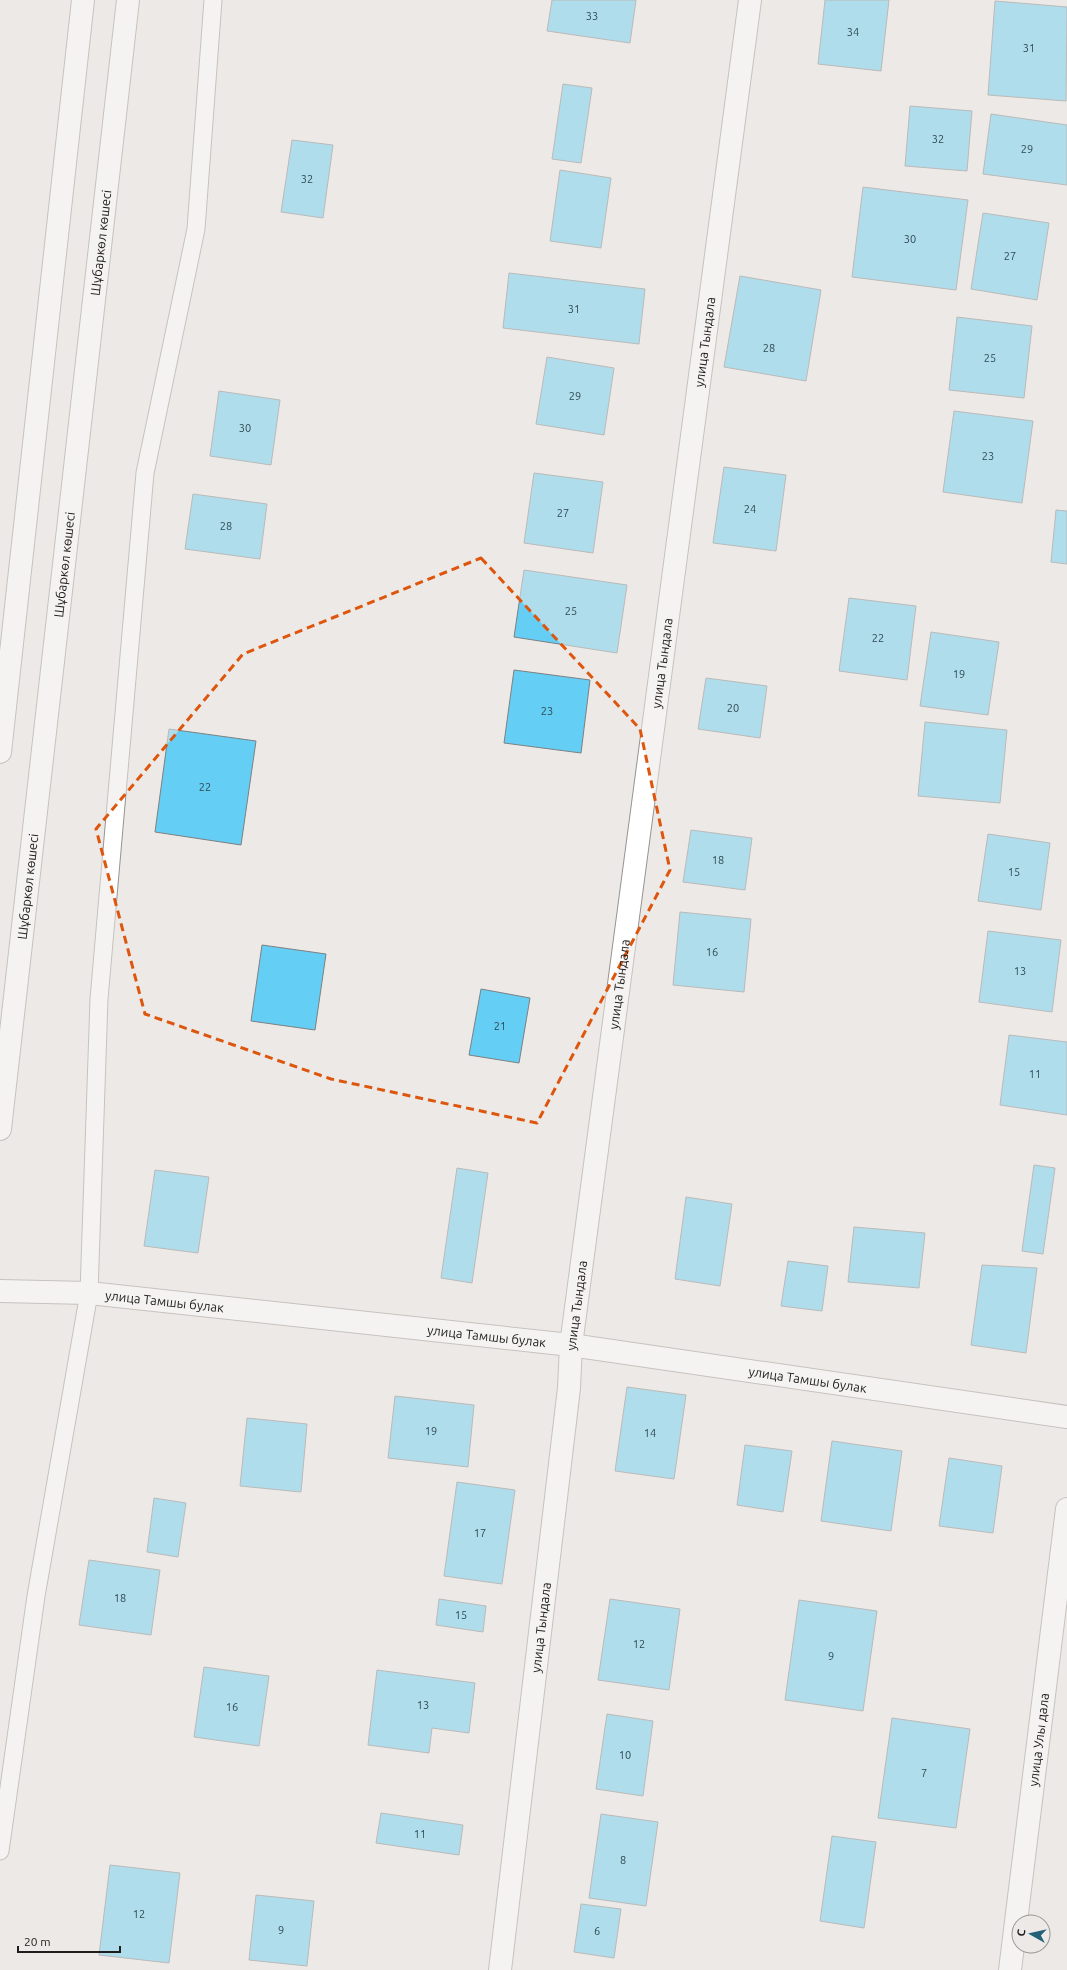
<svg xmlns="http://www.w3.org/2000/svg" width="1067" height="1970" font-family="Ubuntu,sans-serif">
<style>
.building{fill:#64cef4;stroke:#7d8082}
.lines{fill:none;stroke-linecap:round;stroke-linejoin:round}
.lane-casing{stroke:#969391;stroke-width:19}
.street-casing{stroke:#969391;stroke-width:24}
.secondary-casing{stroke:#969391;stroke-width:24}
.lane{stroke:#fff;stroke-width:17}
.street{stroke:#fff;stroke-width:22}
.secondary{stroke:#fff;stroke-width:22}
.marked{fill:none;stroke:#de560d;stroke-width:3;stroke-dasharray:8 5;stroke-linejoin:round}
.labels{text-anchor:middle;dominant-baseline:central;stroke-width:3;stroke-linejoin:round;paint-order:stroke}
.number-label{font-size:11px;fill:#304952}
.street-label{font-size:13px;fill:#1e1d1c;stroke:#ece9e6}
</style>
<rect width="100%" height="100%" fill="#ece9e6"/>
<g class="building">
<polygon points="552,0 636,0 630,43 547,31"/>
<polygon points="825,0 889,0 881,71 818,64"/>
<polygon points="995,1 1067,7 1066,101 988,95"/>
<polygon points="563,84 592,88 581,163 552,159"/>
<polygon points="910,106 972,111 967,171 905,166"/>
<polygon points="991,114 1067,125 1067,185 983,174"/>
<polygon points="292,140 333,145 323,218 281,212"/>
<polygon points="560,170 611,178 601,248 550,241"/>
<polygon points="863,187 968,200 956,290 852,277"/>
<polygon points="983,213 1049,223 1037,300 971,289"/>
<polygon points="509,273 645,289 639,344 503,328"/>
<polygon points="740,276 821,290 806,381 724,367"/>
<polygon points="957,317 1032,326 1024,398 949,390"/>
<polygon points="547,357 614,368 604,435 536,424"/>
<polygon points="219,391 280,400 271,465 210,456"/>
<polygon points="954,411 1033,421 1022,503 943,492"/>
<polygon points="724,467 786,475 776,551 713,543"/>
<polygon points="534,473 603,482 593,553 524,543"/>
<polygon points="193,494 267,504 260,559 185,549"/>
<polygon points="1056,510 1067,511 1067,564 1051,562"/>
<polygon points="524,570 627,585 617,653 514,637"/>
<polygon points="849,598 916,606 907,680 839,671"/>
<polygon points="931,632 999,642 988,715 920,706"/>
<polygon points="514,670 590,680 581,753 504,743"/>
<polygon points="706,678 767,686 760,738 698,729"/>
<polygon points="925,722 1007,730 1000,803 918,796"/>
<polygon points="169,729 256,741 241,845 155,832"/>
<polygon points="691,830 752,838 745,890 683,882"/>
<polygon points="988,834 1050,843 1041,910 978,901"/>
<polygon points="680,912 751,919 744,992 673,985"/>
<polygon points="988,931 1061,940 1052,1012 979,1002"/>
<polygon points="262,945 326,954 315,1030 251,1021"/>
<polygon points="481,989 530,998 519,1063 469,1055"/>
<polygon points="1009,1035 1067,1042 1067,1115 1000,1105"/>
<polygon points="1034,1165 1055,1168 1043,1254 1022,1251"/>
<polygon points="457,1168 488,1173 472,1283 441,1278"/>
<polygon points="155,1170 209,1177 198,1253 144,1246"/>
<polygon points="686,1197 732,1204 720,1286 675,1279"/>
<polygon points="854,1227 925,1233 919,1288 848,1282"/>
<polygon points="788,1261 828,1266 822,1311 781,1306"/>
<polygon points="982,1265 1037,1268 1026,1353 971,1345"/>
<polygon points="627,1387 686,1395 674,1479 615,1471"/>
<polygon points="395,1396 474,1405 468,1467 388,1458"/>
<polygon points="247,1418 307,1424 301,1492 240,1486"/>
<polygon points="832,1441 902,1451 891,1531 821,1521"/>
<polygon points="745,1445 792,1451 783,1512 737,1505"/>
<polygon points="949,1458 1002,1466 993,1533 939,1526"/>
<polygon points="457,1482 515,1490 502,1584 444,1576"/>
<polygon points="154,1498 186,1503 178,1557 147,1552"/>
<polygon points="89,1560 160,1570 151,1635 79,1625"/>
<polygon points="439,1599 486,1606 483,1632 436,1625"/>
<polygon points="610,1599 680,1609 669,1690 598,1680"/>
<polygon points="799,1600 877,1611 863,1711 785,1700"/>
<polygon points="204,1667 269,1676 259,1746 194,1737"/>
<polygon points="377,1670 475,1683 469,1733 432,1728 429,1753 368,1745"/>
<polygon points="607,1714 653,1721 643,1796 596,1789"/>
<polygon points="892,1718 970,1729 956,1828 878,1818"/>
<polygon points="381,1813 463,1825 459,1855 376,1843"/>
<polygon points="601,1814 658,1822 646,1906 589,1898"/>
<polygon points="832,1836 876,1842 864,1928 820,1921"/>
<polygon points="110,1865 180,1873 169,1963 99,1955"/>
<polygon points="256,1895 314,1901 307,1966 249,1960"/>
<polygon points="581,1904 621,1909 614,1958 574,1952"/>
</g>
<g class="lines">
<g class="lane-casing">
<polyline id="lane" points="0,1851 36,1596 89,1293 99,999 145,473 196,229 213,0"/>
</g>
<g class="street-casing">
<g id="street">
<path id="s1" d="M0 1291 89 1293 571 1345 1067 1417"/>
<path id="s2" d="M500 1970 569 1388 571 1345 750 0"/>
<path id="s3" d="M1010 1970 1067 1509"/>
</g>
</g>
<g class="secondary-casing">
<g id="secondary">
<polyline points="0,752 83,0"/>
<path id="s4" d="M0 1129 128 0"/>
</g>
</g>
<use href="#lane" class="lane"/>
<use href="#street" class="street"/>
<use href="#secondary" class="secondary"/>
</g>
<path d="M0 0H1067V1970H0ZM481 558 640 729 670 870 537 1123 331 1079 145 1014 96 829 243 654Z" fill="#ece9e6" fill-opacity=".55" fill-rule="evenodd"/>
<path class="marked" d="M481 558 640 729 670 870 537 1123 331 1079 145 1014 96 829 243 654Z"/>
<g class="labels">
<g class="number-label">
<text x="592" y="16">33</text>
<text x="853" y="32">34</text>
<text x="1029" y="48">31</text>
<text x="938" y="139">32</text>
<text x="1027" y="149">29</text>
<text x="307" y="179">32</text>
<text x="910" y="239">30</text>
<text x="1010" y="256">27</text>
<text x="574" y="309">31</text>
<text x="769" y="348">28</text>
<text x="990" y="358">25</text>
<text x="575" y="396">29</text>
<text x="245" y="428">30</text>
<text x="988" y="456">23</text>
<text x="750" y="509">24</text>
<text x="563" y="513">27</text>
<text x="226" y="526">28</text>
<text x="571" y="611">25</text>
<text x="878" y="638">22</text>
<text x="959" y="674">19</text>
<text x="733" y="708">20</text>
<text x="547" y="711">23</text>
<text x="205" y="787">22</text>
<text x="718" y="860">18</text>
<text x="1014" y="872">15</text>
<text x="712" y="952">16</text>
<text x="1020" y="971">13</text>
<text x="500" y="1026">21</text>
<text x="1035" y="1074">11</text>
<text x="431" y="1431">19</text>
<text x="650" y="1433">14</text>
<text x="480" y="1533">17</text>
<text x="120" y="1598">18</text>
<text x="461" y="1615">15</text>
<text x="639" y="1644">12</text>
<text x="831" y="1656">9</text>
<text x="423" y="1705">13</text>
<text x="232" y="1707">16</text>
<text x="625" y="1755">10</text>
<text x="924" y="1773">7</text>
<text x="420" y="1834">11</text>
<text x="623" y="1860">8</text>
<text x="139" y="1914">12</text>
<text x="281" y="1930">9</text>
<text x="597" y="1931">6</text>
</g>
<g class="street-label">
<text stroke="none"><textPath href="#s4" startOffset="892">Шұбаркөл көшесі</textPath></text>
<text stroke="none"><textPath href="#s2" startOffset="1641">улица Тындала</textPath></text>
<text stroke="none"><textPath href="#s4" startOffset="568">Шұбаркөл көшесі</textPath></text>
<text stroke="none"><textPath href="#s2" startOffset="1317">улица Тындала</textPath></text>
<text stroke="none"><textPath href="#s4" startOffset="244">Шұбаркөл көшесі</textPath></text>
<text stroke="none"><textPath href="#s2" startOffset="993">улица Тындала</textPath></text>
<text stroke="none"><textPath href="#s1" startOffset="165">улица Тамшы булак</textPath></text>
<text stroke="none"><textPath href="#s2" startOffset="669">улица Тындала</textPath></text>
<text stroke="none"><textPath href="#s1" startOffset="489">улица Тамшы булак</textPath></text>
<text stroke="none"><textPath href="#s1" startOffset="813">улица Тамшы булак</textPath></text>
<text stroke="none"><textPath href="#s2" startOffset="345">улица Тындала</textPath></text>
<text stroke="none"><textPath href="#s3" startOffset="232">улица Улы дала</textPath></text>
</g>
</g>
<g transform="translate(1031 1934) rotate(278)"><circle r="19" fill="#ece9e6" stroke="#9a9795"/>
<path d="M0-3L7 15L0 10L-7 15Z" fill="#236278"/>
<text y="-6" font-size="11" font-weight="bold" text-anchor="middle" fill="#1e1d1c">С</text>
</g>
<path d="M18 1946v6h102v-6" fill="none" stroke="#1e1d1c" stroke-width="2"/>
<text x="24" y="1946" font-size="12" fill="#1e1d1c" stroke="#ece9e6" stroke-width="3" paint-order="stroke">20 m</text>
</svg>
